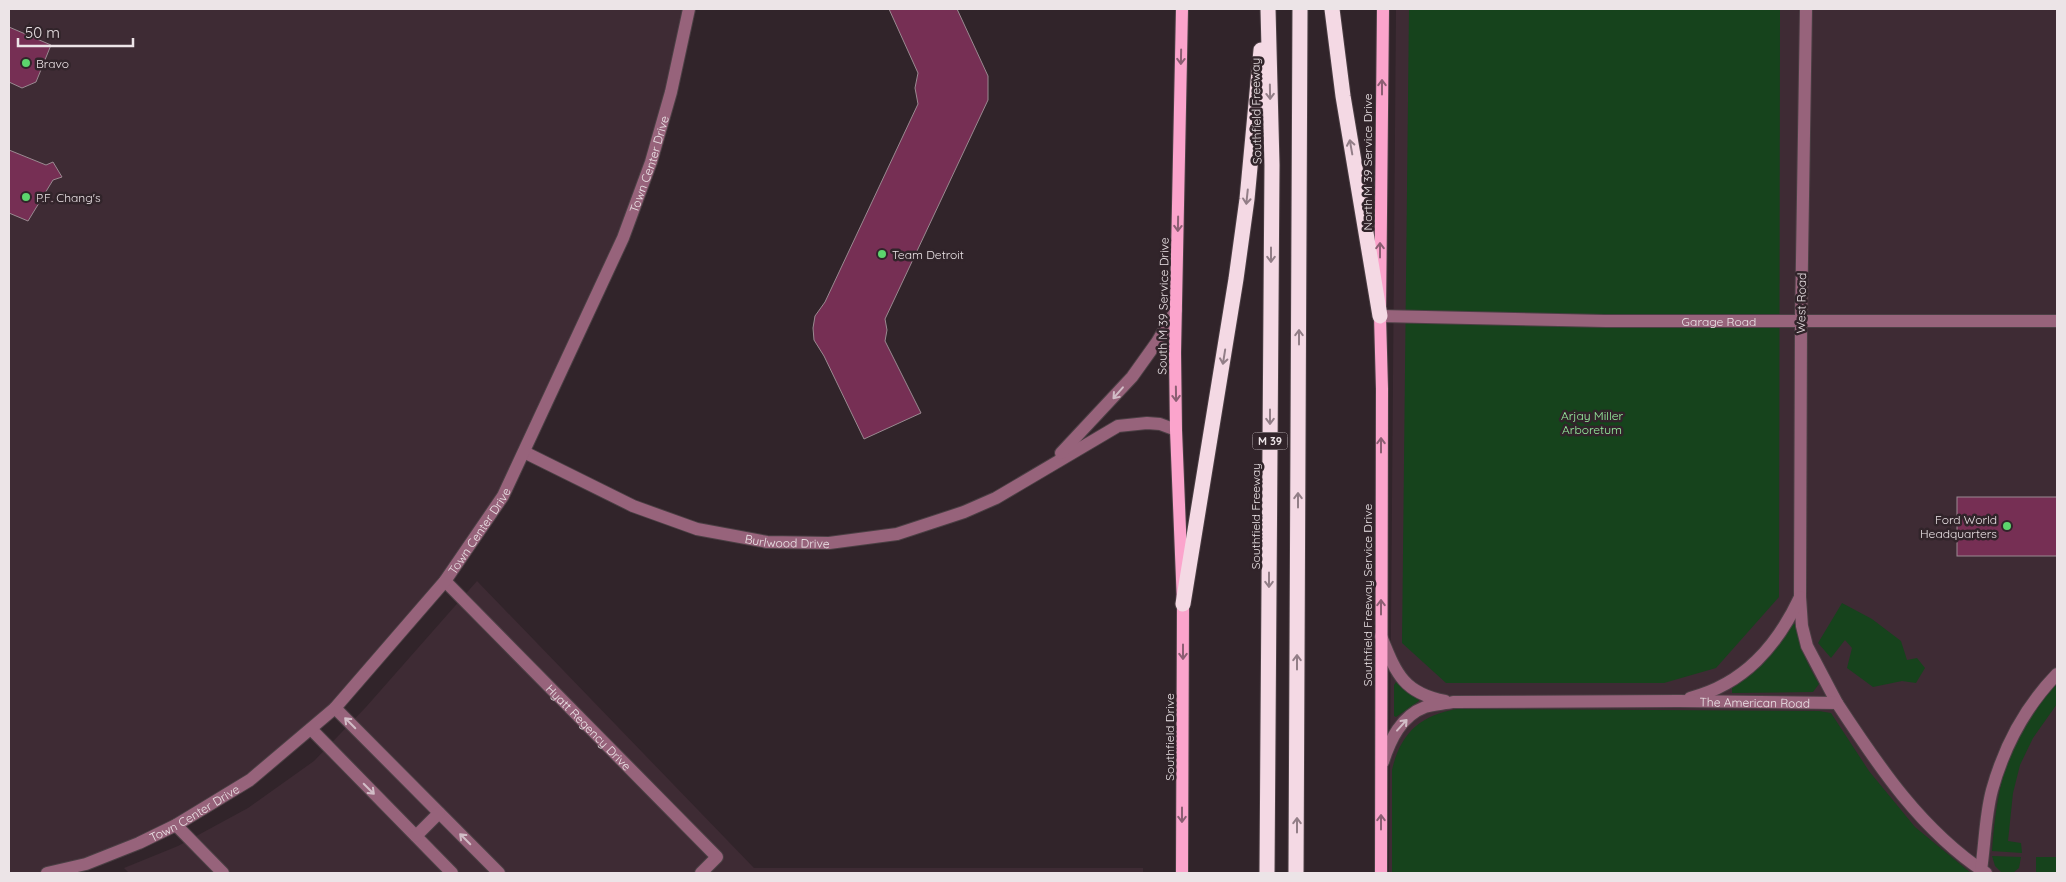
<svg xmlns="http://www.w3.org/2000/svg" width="2066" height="882" font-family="Quicksand,sans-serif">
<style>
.built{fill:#3e2b34}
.green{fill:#16431c}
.building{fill:#762f54;stroke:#9a8a91}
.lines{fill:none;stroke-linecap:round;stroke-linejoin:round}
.minor-casing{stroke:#4b3f44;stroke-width:14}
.major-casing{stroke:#4b3f44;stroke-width:14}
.highway-casing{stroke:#4b3f44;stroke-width:17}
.minor{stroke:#97637b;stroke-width:12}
.major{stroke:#fba4cc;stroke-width:12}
.highway{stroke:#f4d9e4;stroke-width:15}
.oneway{stroke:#8c5e73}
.oneway2{stroke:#927e87}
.oneway3{stroke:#d2bdc7}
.poi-dot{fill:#5cd56d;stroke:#31242a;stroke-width:2}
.labels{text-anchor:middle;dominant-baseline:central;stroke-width:5;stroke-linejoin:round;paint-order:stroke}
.shield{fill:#31242a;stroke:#b4aaae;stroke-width:1}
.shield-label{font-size:11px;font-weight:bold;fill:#ece4e7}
.poi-label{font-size:12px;fill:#ece4e7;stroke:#31242a;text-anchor:start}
.street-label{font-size:12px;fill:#ece4e7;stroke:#31242a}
.park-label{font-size:12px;fill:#99f1a1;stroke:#31242a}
</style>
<rect width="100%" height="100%" fill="#31242a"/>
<g class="built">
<polygon points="9,9 689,9 623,238 478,534 311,729 176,825 47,873 9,873"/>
<polygon points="1396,9 2057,9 2057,873 1389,873"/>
<polygon points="477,581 754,868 1143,868 1143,873 129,873 124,868 178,846 248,808 314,761 366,707"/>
</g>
<g class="green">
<polygon points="1409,9 1780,9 1779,597 1716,668 1664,683 1446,683 1402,643"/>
<polygon points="1842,603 1872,619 1901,641 1907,660 1917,658 1925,668 1916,683 1902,681 1873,687 1847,668 1852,648 1845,640 1831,658 1818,643"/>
<path d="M1791 623 1797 625C1799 648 1808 665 1819 684L1813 692 1732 693V685L1759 668 1772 653Z"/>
<path d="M2057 681V704L2033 738 2020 765 2013 793 2008 841 2021 843 2022 853 1992 851C1995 809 2001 766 2022 727 2031 711 2046 696 2057 681Z"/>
<polygon points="1396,682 1398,682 1419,699 1419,701 1396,717 1394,716 1394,685"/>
<path d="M1457 709 1819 711 1831 713 1869 771 1915 827 1971 873H1392V770C1400 734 1420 715 1457 709Z"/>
<polygon points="1992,856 2021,857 2019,868 2014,872 2002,873 1995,866"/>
<rect x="2036" y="857" width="21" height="16"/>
</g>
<g class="building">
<polygon points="889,9 957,9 988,76 988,100 885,319 887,330 885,341 921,413 864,439 824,356 814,340 813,328 815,316 825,302 918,104 915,88 918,73"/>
<polygon points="9,27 51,45 36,82 22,88 9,82"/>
<polygon points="9,150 46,165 53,162 62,177 53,180 28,221 9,213"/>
<rect x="1957" y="497" width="100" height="59"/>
</g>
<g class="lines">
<g class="minor-casing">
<g id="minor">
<polyline points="1806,9 1801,322 1800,597 1802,626 1807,646 1837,703"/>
<path id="s1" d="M1380 316 1605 321H2057"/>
<path id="s2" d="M524 452 633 506 697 529 767 542 829 543 897 534 964 512 996 498 1118 426 1147 423 1160 424 1176 430"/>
<polyline points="1061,453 1132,377 1157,342 1176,310"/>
<path id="s3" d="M445 581 717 857 701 873"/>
<path d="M1381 636C1396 673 1403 693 1445 701"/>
<path d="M1690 698C1744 684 1777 646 1800 597"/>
<polyline points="335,708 499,873"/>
<polyline points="311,729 452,873"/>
<path id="s4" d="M1383 762C1390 740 1401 716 1425 707 1433 704 1444 704 1453 702L1679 701 1837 703C1879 767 1921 830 1986 873"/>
<polyline points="176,825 223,873"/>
<polyline points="416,836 439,813"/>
<path d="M1981 870C1985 843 1985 816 1992 790 2004 747 2026 706 2057 674"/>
<path id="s5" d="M47 873 86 864 139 843 176 825 250 780 335 708 445 581 503 496 623 238 651 162 671 92 689 9"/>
</g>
</g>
<g class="major-casing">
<g id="major">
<polyline points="1182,9 1175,353 1176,430 1183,604 1182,873"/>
<polyline points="1381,873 1382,389 1380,316 1383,9"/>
</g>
</g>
<g class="highway-casing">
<g id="highway">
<polyline points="1332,9 1343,96 1380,316"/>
<polyline points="1183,604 1236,279 1247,199 1261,50"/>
<polyline points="1267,873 1272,165 1268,9"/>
<polyline points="1296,873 1300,9"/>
</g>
</g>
<use href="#minor" class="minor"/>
<use href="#major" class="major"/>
<use href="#highway" class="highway"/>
</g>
<defs><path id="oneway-shaft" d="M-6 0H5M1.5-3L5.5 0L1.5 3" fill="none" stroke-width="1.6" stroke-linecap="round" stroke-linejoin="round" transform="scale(1.25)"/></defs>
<g class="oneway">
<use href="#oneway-shaft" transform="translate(1181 57) rotate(91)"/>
<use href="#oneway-shaft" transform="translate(1382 87) rotate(-90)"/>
<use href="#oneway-shaft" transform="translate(1178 224) rotate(91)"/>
<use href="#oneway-shaft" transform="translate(1380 250) rotate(-90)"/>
<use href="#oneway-shaft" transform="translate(1176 394) rotate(89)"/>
<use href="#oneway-shaft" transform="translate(1381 445) rotate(-90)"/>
<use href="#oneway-shaft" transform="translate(1381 607) rotate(-90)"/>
<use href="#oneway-shaft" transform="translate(1183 652) rotate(90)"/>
<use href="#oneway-shaft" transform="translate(1182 815) rotate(90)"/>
<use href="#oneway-shaft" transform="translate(1381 822) rotate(-90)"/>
</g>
<g class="oneway2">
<use href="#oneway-shaft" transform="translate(1270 92) rotate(89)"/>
<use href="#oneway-shaft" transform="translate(1351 147) rotate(-100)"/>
<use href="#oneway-shaft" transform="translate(1247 197) rotate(96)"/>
<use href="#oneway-shaft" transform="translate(1271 255) rotate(90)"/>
<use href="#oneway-shaft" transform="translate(1299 337) rotate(-90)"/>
<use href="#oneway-shaft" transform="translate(1224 357) rotate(99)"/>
<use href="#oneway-shaft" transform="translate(1270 417) rotate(90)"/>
<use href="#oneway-shaft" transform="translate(1298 500) rotate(-90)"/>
<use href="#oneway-shaft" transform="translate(1269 580) rotate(90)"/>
<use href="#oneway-shaft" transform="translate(1297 662) rotate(-90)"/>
<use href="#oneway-shaft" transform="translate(1297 825) rotate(-90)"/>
</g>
<g class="oneway3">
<use href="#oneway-shaft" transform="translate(1118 393) rotate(131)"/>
<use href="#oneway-shaft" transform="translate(350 723) rotate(-135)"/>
<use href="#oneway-shaft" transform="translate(1402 725) rotate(-48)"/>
<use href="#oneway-shaft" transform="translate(369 789) rotate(45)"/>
<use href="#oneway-shaft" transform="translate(465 839) rotate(-135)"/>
</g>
<g class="poi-dot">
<circle cx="26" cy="63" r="5"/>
<circle cx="26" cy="197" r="5"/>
<circle cx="882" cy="254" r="5"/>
<circle cx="2007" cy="526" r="5"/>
</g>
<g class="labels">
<rect class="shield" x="1252.5" y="432.5" width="35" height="17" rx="4"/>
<g class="shield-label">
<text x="1270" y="441">M 39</text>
</g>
<g class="poi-label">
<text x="36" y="63">Bravo</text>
<text x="36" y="197">P.F. Chang's</text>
<text x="892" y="254">Team Detroit</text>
<text x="1997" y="519" text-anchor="end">Ford World<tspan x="1997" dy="14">Headquarters</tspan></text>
</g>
<g class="street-label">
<text transform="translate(1256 111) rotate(-91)">Southfield Freeway</text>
<text transform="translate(1367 162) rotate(-90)">North M 39 Service Drive</text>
<text stroke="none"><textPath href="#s5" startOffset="970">Town Center Drive</textPath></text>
<text transform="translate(1801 303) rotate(-89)">West Road</text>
<text transform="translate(1163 306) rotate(-89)">South M 39 Service Drive</text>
<text stroke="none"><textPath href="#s1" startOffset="339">Garage Road</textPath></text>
<text transform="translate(1255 516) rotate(-90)">Southfield Freeway</text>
<text stroke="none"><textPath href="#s5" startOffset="565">Town Center Drive</textPath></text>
<text stroke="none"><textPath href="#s2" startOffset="281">Burlwood Drive</textPath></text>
<text transform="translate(1367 595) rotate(-90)">Southfield Freeway Service Drive</text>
<text stroke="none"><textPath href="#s4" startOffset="402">The American Road</textPath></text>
<text stroke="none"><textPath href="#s3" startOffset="205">Hyatt Regency Drive</textPath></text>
<text transform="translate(1169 737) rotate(-90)">Southfield Drive</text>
<text stroke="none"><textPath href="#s5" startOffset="160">Town Center Drive</textPath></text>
</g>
<g class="park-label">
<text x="1592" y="415">Arjay Miller<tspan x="1592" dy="14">Arboretum</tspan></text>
</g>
</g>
<rect width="2066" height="882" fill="none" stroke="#ece4e7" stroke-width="20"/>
<path d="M18 38v8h115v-8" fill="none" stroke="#ece4e7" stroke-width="2.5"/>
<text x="25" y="38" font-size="15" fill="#ece4e7" stroke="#31242a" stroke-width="4" paint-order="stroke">50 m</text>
</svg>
